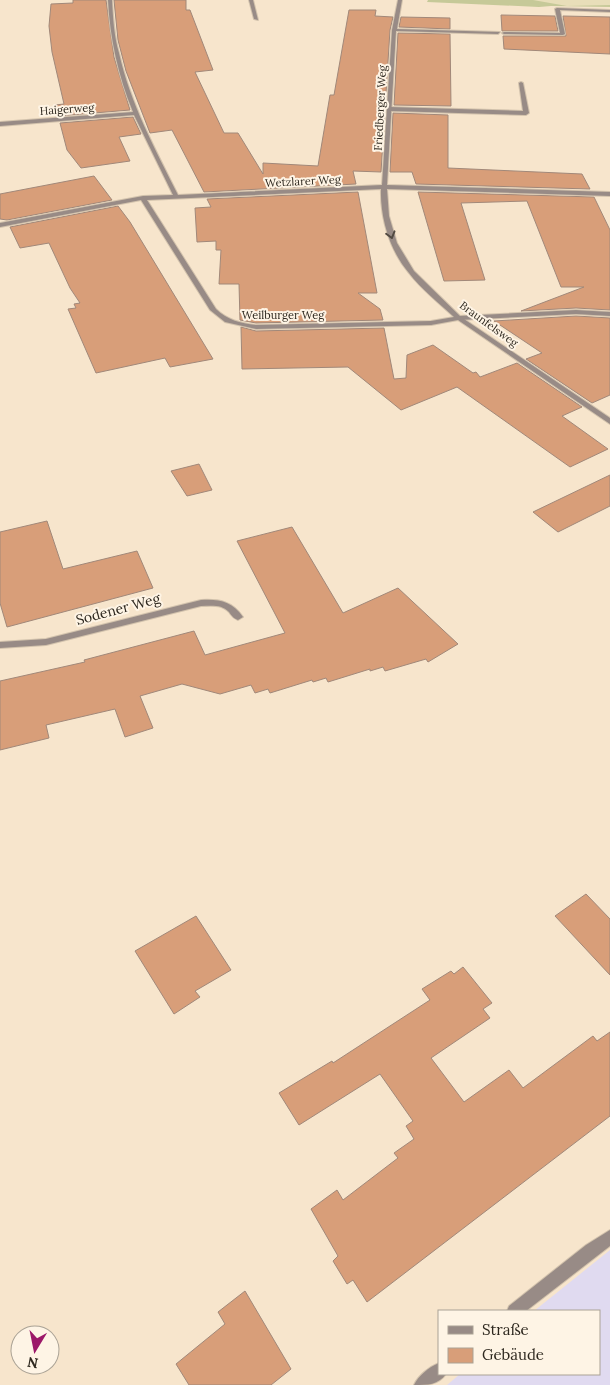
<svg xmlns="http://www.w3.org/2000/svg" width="610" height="1385" font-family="Lora,serif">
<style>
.industrial{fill:#e0daf0}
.green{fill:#c6c998}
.sand{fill:#e8deb9}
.building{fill:#d89e79;stroke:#a18879}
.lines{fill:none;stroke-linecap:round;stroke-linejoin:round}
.lane-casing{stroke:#d3c3ad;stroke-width:2}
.street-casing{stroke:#d3c3ad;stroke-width:2}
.lane{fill:#988b86;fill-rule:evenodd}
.street{fill:#988b86;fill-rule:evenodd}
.oneway{stroke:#524a42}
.labels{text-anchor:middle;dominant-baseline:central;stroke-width:4;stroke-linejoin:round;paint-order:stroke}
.far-street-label{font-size:11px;fill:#2d271e;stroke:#fef4e5}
.street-label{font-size:14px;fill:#2d271e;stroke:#fef4e5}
</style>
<rect width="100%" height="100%" fill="#f7e5cc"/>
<polygon class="industrial" points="610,1250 610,1385 447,1385 460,1374 599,1374 599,1311 534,1311"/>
<polygon class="green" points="428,0 610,0 610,7 551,6 539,7 427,2"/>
<polygon class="sand" points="533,0 610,0 610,5 567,6"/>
<g class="building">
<polygon points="73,0 106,0 114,57 130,110 58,116 55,105 64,104 52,52 49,26 51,4 73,3"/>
<polygon points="114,0 186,0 186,10 190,10 213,70 195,72 224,133 238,133 263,174 263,163 318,166 330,95 334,95 349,10 376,10 375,16 393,17 390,30 381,172 353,171 356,184 204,192 172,130 150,133 126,71 118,40"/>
<polygon points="501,15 555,16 558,31 502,31"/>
<polygon points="563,16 610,17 610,54 504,49 503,36 566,36"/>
<polygon points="401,17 450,18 450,29 399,27"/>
<polygon points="398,33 450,34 451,106 394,105"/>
<polygon points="393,113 448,115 448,168 582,174 590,189 416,184 412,172 390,172"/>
<polygon points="133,117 141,134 119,137 130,161 81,168 67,150 60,123"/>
<polygon points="94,176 112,200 7,220 0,219 0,194"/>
<polygon points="358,192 377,293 358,293 380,309 383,320 256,323 240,320 239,284 219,284 221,250 216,250 216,241 197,242 195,208 211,207 207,199"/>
<polygon points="418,192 594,197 610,230 610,310 576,308 521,311 584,287 561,287 527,201 461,203 485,280 444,281"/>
<polygon points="118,206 130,222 213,359 170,367 165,358 96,373 68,309 76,308 74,304 80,303 70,288 49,243 20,248 10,227"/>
<polygon points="576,316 610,318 610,395 592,403 526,359 542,353 494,321"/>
<polygon points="241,327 256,331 384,328 394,379 406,378 407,355 433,345 473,373 476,372 480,377 517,363 582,407 562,416 608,449 570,467 457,387 401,410 348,367 242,369"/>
<polygon points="199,464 212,490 187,496 171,471"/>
<polygon points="610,475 610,506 558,532 533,512"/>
<polygon points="47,521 63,569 137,551 153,588 7,627 0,603 0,532"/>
<polygon points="292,527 343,613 398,588 458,644 428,662 426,659 385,671 383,667 370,671 370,669 328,682 326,678 313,682 312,680 270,693 268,689 255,693 251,685 220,694 182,684 140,696 153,728 125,737 115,709 46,725 49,738 0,750 0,681 85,662 84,660 194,631 205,655 285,633 237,541"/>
<polygon points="586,894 610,919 610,975 555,916"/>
<polygon points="196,916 231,970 195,991 200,997 174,1014 135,951"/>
<polygon points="463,967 492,1003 483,1009 490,1018 431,1058 464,1102 509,1070 523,1088 593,1036 597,1041 610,1032 610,1116 367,1302 353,1280 347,1284 333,1261 338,1256 311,1209 337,1190 343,1200 398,1158 394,1153 414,1139 406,1126 413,1121 380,1074 299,1125 279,1093 332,1061 333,1063 430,1000 422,989 451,971 454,974"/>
<polygon points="245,1291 291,1369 271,1385 189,1385 176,1364 225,1324 218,1312"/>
</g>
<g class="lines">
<g class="lane-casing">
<g id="lane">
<polygon points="249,0 253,0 258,20 254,19"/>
<polygon points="521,82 523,83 529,113 526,115 390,111 387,109 390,107 523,111 519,83"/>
<polygon points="576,310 610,312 610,316 576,314 459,320 456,318 459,316"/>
</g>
</g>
<g class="street-casing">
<g id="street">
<path d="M108 0H112C113 18 114 36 119 53 130 103 155 149 178 195L382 185 392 30 398 0H402L397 29 500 32 498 34 396 31 387 185 610 192V196L387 189 389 216 397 243 414 271 461 317 610 418V424L458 320 431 325 256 329 225 322 210 310 141 200 0 227V223L143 196 173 195 134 115 0 126V122L133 112C118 75 110 39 108 0ZM381 189C380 218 390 251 409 273 421 289 439 303 454 317L431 321 256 325C240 323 227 320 216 309L147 200Z"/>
<polygon points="557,8 610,10 610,12 560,10 565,34 563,35 504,34 502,33 504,32 560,33 555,9"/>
<path d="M201 600C219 599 232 601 243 617L238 620C233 618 232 616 229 612 221 604 212 606 201 606L46 645 0 648V642L46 639Z"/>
<polygon points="610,1230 610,1246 526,1311 507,1311 509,1306 586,1245"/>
<path d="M439 1363V1374H446C438 1385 428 1385 414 1385 418 1376 429 1367 439 1363Z"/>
</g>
</g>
<use href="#lane" class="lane"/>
<use href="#street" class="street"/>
</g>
<defs><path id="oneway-chevron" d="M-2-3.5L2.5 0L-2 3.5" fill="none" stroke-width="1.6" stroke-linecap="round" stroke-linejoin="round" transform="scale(1.25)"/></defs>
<use class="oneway" href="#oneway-chevron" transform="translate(391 235) rotate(74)"/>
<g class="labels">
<g class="far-street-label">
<text transform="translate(380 108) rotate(-87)">Friedberger Weg</text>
<text transform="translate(67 109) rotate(-4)">Haigerweg</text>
<text transform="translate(303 181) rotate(-3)">Wetzlarer Weg</text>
<text x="283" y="315">Weilburger Weg</text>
<text transform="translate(489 324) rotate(36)">Braunfelsweg</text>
</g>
<g class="street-label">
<text transform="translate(118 609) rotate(-15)">Sodener Weg</text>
</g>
</g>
<rect x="438" y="1310" width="162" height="65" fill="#fef4e5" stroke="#aaa295"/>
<rect x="448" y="1326" width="25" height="8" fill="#988b86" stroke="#aaa295"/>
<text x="482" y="1335" font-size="15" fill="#2d271e">Straße</text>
<rect x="448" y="1348" width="25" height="15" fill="#d89e79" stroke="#aaa295"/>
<text x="482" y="1360" font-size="15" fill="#2d271e">Gebäude</text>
<g transform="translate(35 1350) rotate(190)"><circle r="24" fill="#fef4e5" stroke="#aaa295"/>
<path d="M0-4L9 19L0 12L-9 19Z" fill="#9c1869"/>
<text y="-8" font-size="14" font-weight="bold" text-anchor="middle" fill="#2d271e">N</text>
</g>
</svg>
